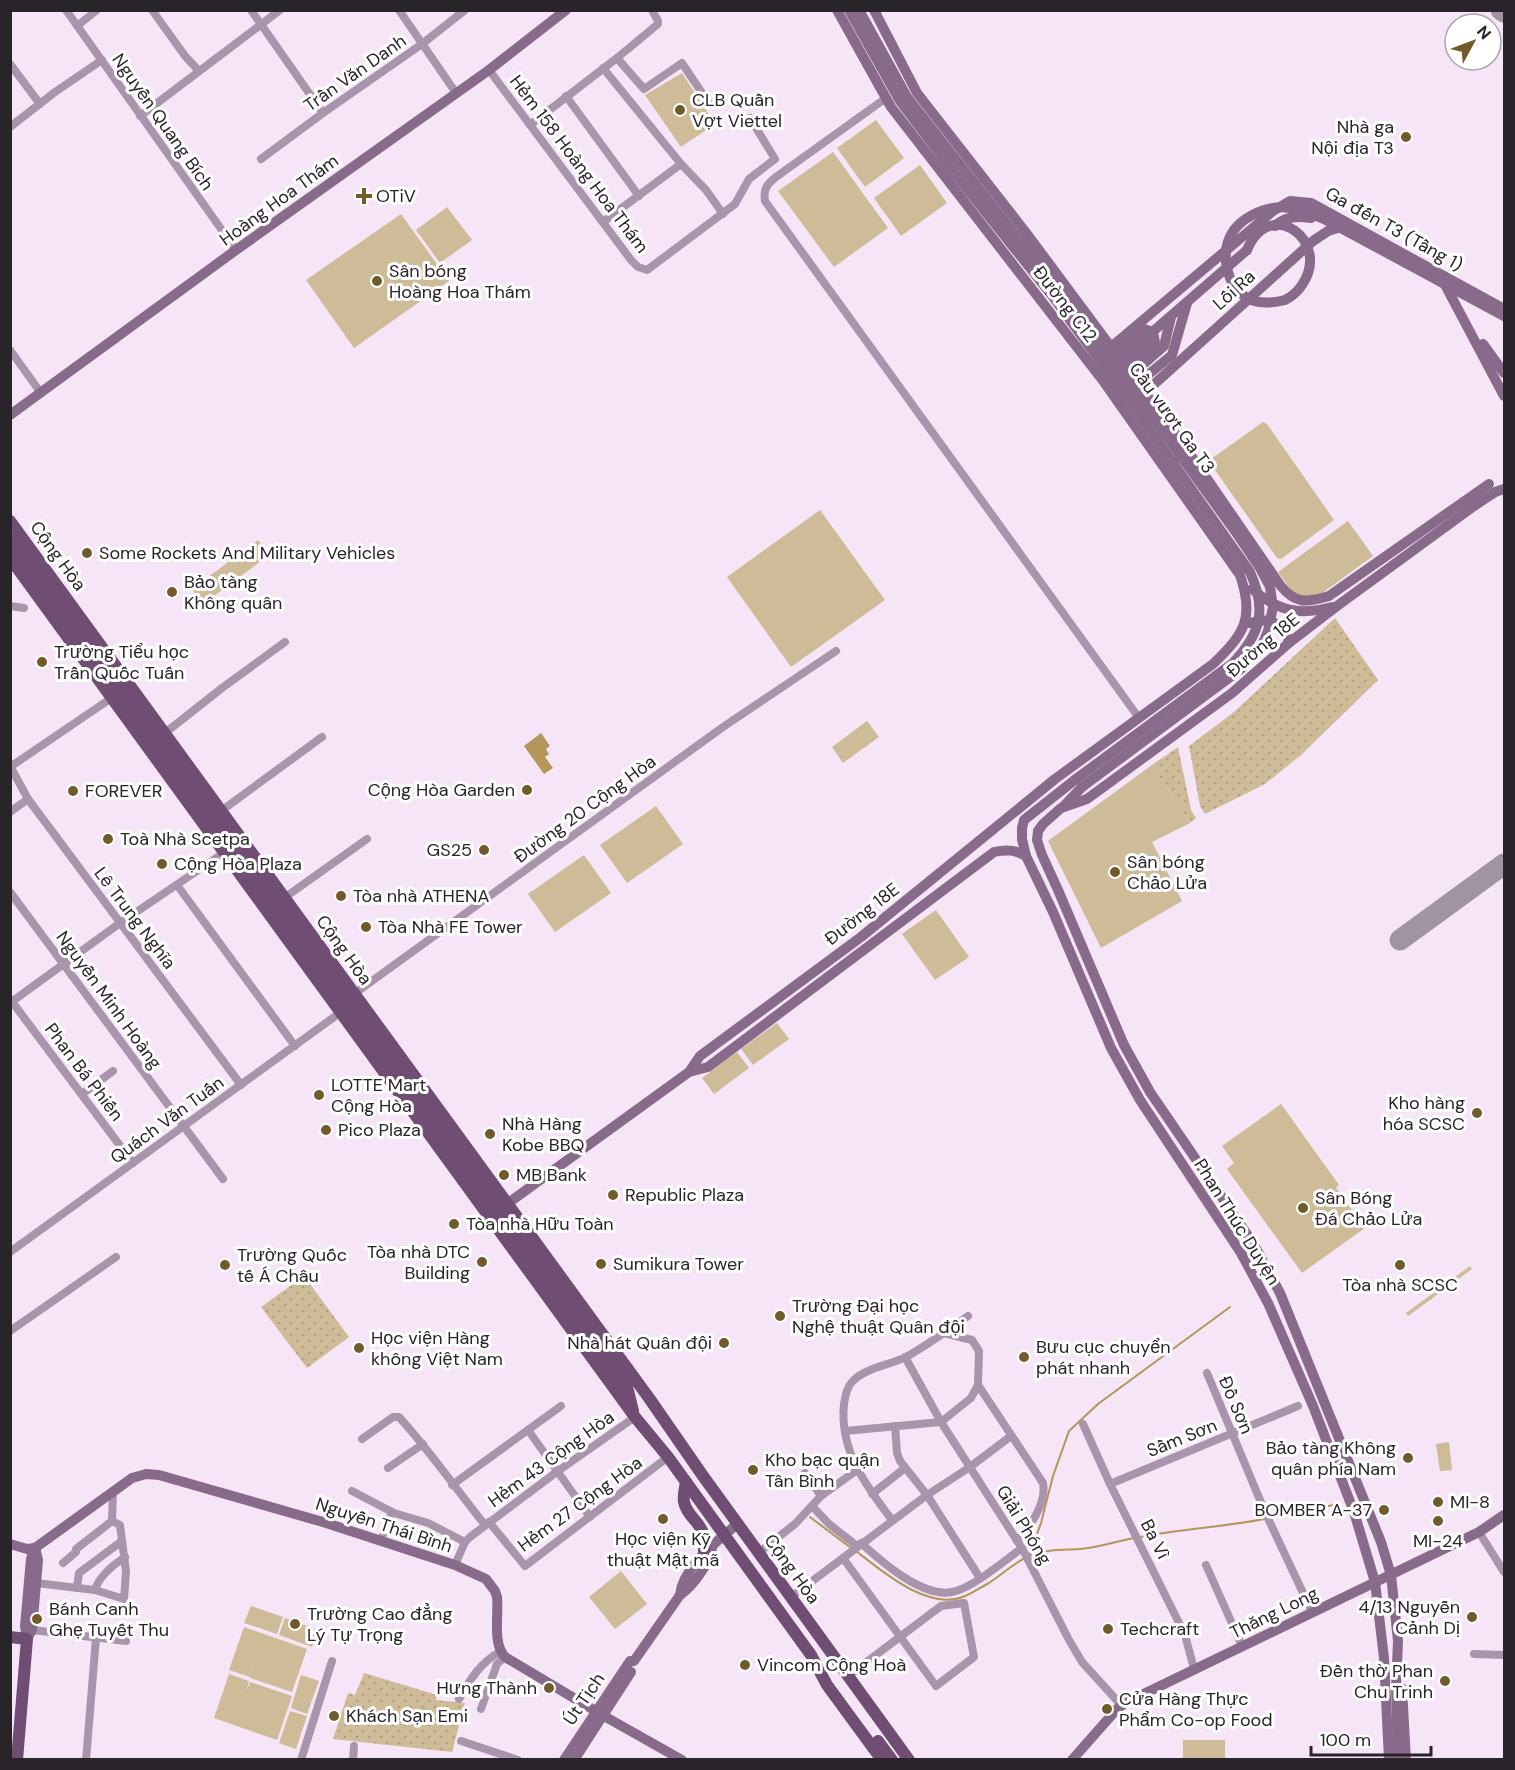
<svg xmlns="http://www.w3.org/2000/svg" width="1515" height="1770" font-family="'DM Sans',sans-serif">
<style>
.grass{fill:url(#grass-dots)}
.pitch{fill:#cebb97}
.water{fill:#b3965a}
.lines{fill:none;stroke-linecap:round;stroke-linejoin:round}
.stream{stroke:#b3965a;stroke-width:2}
.taxiway{stroke:#a194a2;stroke-width:21}
.street{stroke:#a995ab;stroke-width:8}
.secondary{stroke:#886b8b;stroke-width:10}
.primary{stroke:#704d73;stroke-width:12}
.secondary-bridge{stroke:#886b8b;stroke-width:10}
.poi-dot{fill:#715b2b;stroke:#fff;stroke-width:2}
.labels{text-anchor:middle;dominant-baseline:central;stroke-width:6;stroke-linejoin:round;paint-order:stroke}
.street-label{font-size:18px;fill:#29232a;stroke:#fff}
.poi-label{font-size:18px;fill:#29232a;stroke:#fff;text-anchor:start}
</style>
<defs>
<pattern id="grass-dots" width="8" height="8" patternUnits="userSpaceOnUse" patternTransform="scale(1.5)"><rect width="8" height="8" fill="#cebb97"/><path d="M2 2h.1M6 6h.1" fill="none" stroke="#b1a082" stroke-width="1.8" stroke-linecap="round"/></pattern>
</defs>
<rect width="100%" height="100%" fill="#f6e5f7"/>
<g class="grass">
<polygon points="1335,618 1378,680 1301,755 1265,784 1205,814 1200,806 1189,746 1234,712"/>
<polygon points="1178,747 1191,810 1196,818 1190,823 1152,765"/>
<polygon points="1470,1266 1472,1269 1408,1316 1406,1313"/>
<polygon points="304,1276 349,1337 307,1368 261,1307"/>
<polygon points="364,1673 437,1695 436,1700 465,1703 452,1752 333,1739 348,1693 355,1695"/>
</g>
<g class="pitch">
<polygon points="682,73 715,124 681,147 645,95"/>
<polygon points="876,120 904,158 865,187 837,148"/>
<polygon points="833,152 888,228 834,267 778,191"/>
<polygon points="920,165 947,203 901,236 874,198"/>
<polygon points="447,207 472,240 440,263 416,230"/>
<polygon points="401,214 449,281 354,348 306,280"/>
<polygon points="1263,422 1267,424 1334,520 1281,559 1277,558 1210,463 1211,459"/>
<polygon points="820,510 885,600 791,667 727,577"/>
<polygon points="1348,521 1373,556 1303,607 1278,572"/>
<polygon points="258,540 269,555 203,604 192,589"/>
<polygon points="867,721 879,737 843,763 832,747"/>
<polygon points="1152,765 1190,823 1152,842 1182,901 1101,948 1048,841"/>
<polygon points="656,806 683,844 627,883 600,845"/>
<polygon points="584,855 611,893 555,932 528,894"/>
<polygon points="936,910 969,957 935,980 902,934"/>
<polygon points="777,1023 789,1039 753,1065 741,1049"/>
<polygon points="737,1052 749,1068 714,1094 702,1078"/>
<polygon points="1281,1104 1339,1185 1336,1188 1365,1228 1302,1273 1227,1169 1234,1163 1222,1146"/>
<polygon points="1449,1442 1452,1470 1440,1471 1436,1444"/>
<polygon points="621,1571 647,1604 615,1629 589,1597"/>
<polygon points="251,1606 283,1617 277,1634 244,1623"/>
<polygon points="285,1618 318,1630 312,1647 279,1635"/>
<polygon points="244,1627 307,1649 292,1692 250,1678 256,1661 250,1677 229,1670"/>
<polygon points="229,1674 249,1681 246,1692 250,1682 292,1696 277,1740 214,1718"/>
<polygon points="301,1675 319,1681 307,1714 291,1708"/>
<polygon points="290,1711 307,1716 296,1749 279,1743"/>
<rect x="1183" y="1740" width="42" height="19"/>
</g>
<polygon class="water" points="541,733 550,746 546,749 549,754 545,757 553,768 544,774 524,746"/>
<g class="lines">
<g class="stream">
<polyline points="810,1517 851,1548"/>
<polyline points="1270,1518 1338,1504"/>
<path d="M1140 1537C1181 1529 1223 1527 1264 1519"/>
<path d="M856 1551C883 1572 929 1612 965 1596 973 1593 981 1587 989 1583 1003 1574 1016 1561 1031 1555 1048 1549 1063 1550 1080 1549 1098 1548 1117 1541 1134 1538"/>
<polyline points="1029,1556 1041,1523 1053,1476 1069,1431 1098,1404 1230,1307"/>
</g>
<g class="taxiway">
<polyline points="1501,10 1504,12"/>
<polyline points="1400,940 1504,864"/>
</g>
<g class="street">
<polyline points="66,10 236,250"/>
<polyline points="152,10 185,56 199,71"/>
<polyline points="251,10 323,113"/>
<polyline points="399,10 456,93"/>
<polyline points="77,26 97,10"/>
<polyline points="617,58 658,24 658,21 653,12"/>
<polyline points="10,64 40,104"/>
<polyline points="603,68 681,164 706,190 723,214"/>
<polyline points="489,70 631,260 638,267 647,270 735,204 749,179 775,159 750,118"/>
<polyline points="566,96 639,196"/>
<path d="M886 98 776 177C767 184 763 189 765 201L1139 718"/>
<polyline points="140,116 280,10"/>
<polyline points="530,125 617,58 644,89 682,63 708,102"/>
<polyline points="10,127 55,92 102,60"/>
<polyline points="261,159 323,113 422,44 465,10"/>
<polyline points="603,222 681,164"/>
<polyline points="10,350 41,393"/>
<polyline points="10,606 24,608"/>
<polyline points="165,733 222,688 285,642"/>
<polyline points="10,766 28,799 241,1085"/>
<polyline points="10,767 113,697"/>
<polyline points="221,811 322,737"/>
<polyline points="10,812 28,799"/>
<polyline points="177,885 295,1046"/>
<polyline points="10,892 223,1179"/>
<polyline points="284,898 367,839"/>
<polyline points="354,994 723,727 836,651"/>
<polyline points="10,999 133,1163"/>
<polyline points="10,1003 120,923 225,852"/>
<polyline points="82,1094 113,1071"/>
<polyline points="10,1252 341,1012"/>
<polyline points="10,1331 116,1257"/>
<polyline points="905,1357 941,1422 1023,1550 1069,1640 1082,1662 1121,1705"/>
<polyline points="1207,1373 1265,1512 1312,1612"/>
<path d="M978 1385 1043 1483C1047 1503 1030 1527 1017 1541"/>
<polyline points="1083,1424 1110,1484 1185,1635 1194,1669"/>
<polyline points="895,1426 897,1453 900,1461 927,1495 980,1578"/>
<polyline points="528,1430 590,1517"/>
<polyline points="845,1431 941,1422 971,1398 978,1385 979,1351 972,1340 944,1333"/>
<path d="M362 1439 393 1417H399C430 1451 456 1489 485 1525"/>
<polyline points="388,1468 423,1444"/>
<polyline points="805,1473 821,1496"/>
<polyline points="1110,1484 1298,1406"/>
<polyline points="452,1485 561,1406"/>
<polyline points="352,1491 394,1513 428,1523 465,1542"/>
<polyline points="872,1494 905,1468"/>
<polyline points="812,1506 829,1524 857,1546"/>
<path d="M892 1520C866 1486 839 1450 844 1404 845 1397 847 1387 852 1382 864 1368 890 1365 906 1357 928 1345 948 1330 968 1316"/>
<polyline points="489,1522 525,1566 668,1457"/>
<polyline points="1479,1532 1504,1572"/>
<polyline points="381,1540 392,1512"/>
<path d="M861 1543C883 1563 926 1601 956 1591 976 1585 1004 1561 1022 1548"/>
<polyline points="758,1553 795,1524 821,1496 857,1470"/>
<polyline points="843,1558 936,1686 974,1657 964,1603 941,1606 848,1676"/>
<polyline points="63,1563 76,1552 76,1549 112,1521"/>
<polyline points="455,1565 465,1542 470,1537 558,1471 635,1417"/>
<polyline points="1206,1565 1242,1646"/>
<polyline points="36,1583 95,1590 124,1599 126,1572 120,1525 112,1521 113,1491"/>
<polyline points="77,1588 79,1573 122,1541"/>
<path d="M95 1590C99 1576 113 1565 125 1557"/>
<polyline points="791,1597 927,1495 970,1467 1011,1436"/>
<polyline points="32,1630 126,1641"/>
<polyline points="1474,1654 1504,1655"/>
<path d="M459 1699C471 1678 480 1663 501 1651"/>
<polyline points="481,1709 497,1664 505,1657"/>
<polyline points="461,1741 518,1760"/>
<polyline points="86,1760 96,1638"/>
<polyline points="301,1760 332,1661"/>
<polyline points="353,1760 354,1746"/>
</g>
<g class="secondary">
<polyline points="874,10 917,93 1027,234 1186,448"/>
<polyline points="1443,281 1504,396"/>
<polyline points="1483,344 1504,373"/>
<polyline points="1111,347 1273,211 1290,201 1311,203 1504,309"/>
<polyline points="1115,353 1144,329 1153,332 1155,342 1121,370"/>
<polyline points="1120,360 1247,250"/>
<polyline points="1132,374 1164,346 1171,317"/>
<polyline points="1138,383 1172,355 1187,303"/>
<polyline points="1141,396 1313,241 1328,231 1344,226"/>
<polyline points="10,415 236,250 489,70 566,10"/>
<path d="M1180 457 1188 451 1280 585C1295 604 1306 603 1329 596L1489 484"/>
<path d="M1252 589C1278 611 1299 616 1332 607"/>
<path d="M1250 623C1271 616 1280 623 1290 642"/>
<polyline points="1076,779 1024,820 1022,828 1022,839 1026,856 1053,912 1111,1048 1140,1100 1241,1253 1268,1303 1313,1406 1354,1512 1375,1582 1384,1658 1389,1760"/>
<polyline points="1064,806 1082,787"/>
<path d="M689 1072 700 1056 861 937 1055 779 1213 664C1244 634 1255 619 1240 575L1104 382 891 107 837 10"/>
<path d="M507 1204 689 1072 708 1067 994 852C1007 849 1015 850 1026 856"/>
<path d="M10 1544 27 1549 35 1548 132 1478 146 1474 159 1475 323 1522 455 1565 486 1579 495 1591 497 1597C499 1615 492 1643 505 1657L604 1716 682 1760"/>
<path d="M680 1595C683 1566 717 1542 737 1524"/>
<polyline points="27,1639 32,1630 38,1560 35,1548"/>
<polyline points="27,1639 25,1626 31,1559 34,1548"/>
<polyline points="1402,1688 1406,1760"/>
<path d="M564 1760 630 1661H634L680 1595C693 1586 709 1564 712 1548"/>
<polyline points="574,1760 631,1672"/>
<polyline points="1072,1760 1117,1709 1127,1702 1479,1532 1504,1515"/>
<polyline points="1398,1760 1396,1688 1398,1641 1391,1575 1381,1542 1280,1293 1253,1243 1150,1092 1124,1045 1058,890 1042,855 1037,840 1038,831 1043,824 1061,808 1087,799 1232,693 1290,642 1337,606 1474,506 1495,492 1504,489"/>
</g>
<g class="primary">
<polyline points="10,521 649,1398 703,1476 909,1760"/>
<polyline points="10,540 627,1387 633,1411"/>
<polyline points="10,558 635,1417 668,1457 811,1655 827,1685 882,1760"/>
<path d="M686 1482C685 1488 683 1496 684 1502 688 1521 708 1522 704 1551"/>
<polyline points="10,1637 27,1639 17,1760"/>
<polyline points="878,1741 892,1760"/>
</g>
<g class="secondary-bridge">
<path d="M849 10 900 101 952 170 1054 298 1130 402 1250 572C1267 610 1261 633 1233 663L1076 779"/>
<polyline points="859,10 907,97 1028,251 1137,396 1235,531 1260,568 1270,587 1273,607 1268,631 1263,643 1241,669 1082,787"/>
<path d="M1275 226C1286 216 1297 216 1311 218"/>
<path d="M1247 250C1270 195 1332 241 1302 285 1298 291 1291 297 1285 300 1274 303 1259 304 1249 299 1225 286 1219 251 1234 230 1242 219 1259 210 1273 208 1292 205 1310 213 1326 220L1504 316"/>
</g>
</g>
<g class="poi-dot">
<circle cx="680" cy="110" r="6"/>
<circle cx="1406" cy="137" r="6"/>
<path d="M361 187h6v6h6v6h-6v6h-6v-6h-6v-6h6z"/>
<circle cx="377" cy="281" r="6"/>
<circle cx="87" cy="553" r="6"/>
<circle cx="172" cy="592" r="6"/>
<circle cx="42" cy="662" r="6"/>
<circle cx="527" cy="790" r="6"/>
<circle cx="73" cy="791" r="6"/>
<circle cx="108" cy="839" r="6"/>
<circle cx="484" cy="850" r="6"/>
<circle cx="162" cy="864" r="6"/>
<circle cx="1115" cy="872" r="6"/>
<circle cx="341" cy="896" r="6"/>
<circle cx="366" cy="927" r="6"/>
<circle cx="319" cy="1095" r="6"/>
<circle cx="1477" cy="1113" r="6"/>
<circle cx="326" cy="1130" r="6"/>
<circle cx="490" cy="1134" r="6"/>
<circle cx="504" cy="1175" r="6"/>
<circle cx="613" cy="1195" r="6"/>
<circle cx="1303" cy="1208" r="6"/>
<circle cx="454" cy="1224" r="6"/>
<circle cx="482" cy="1262" r="6"/>
<circle cx="601" cy="1264" r="6"/>
<circle cx="225" cy="1265" r="6"/>
<circle cx="1400" cy="1265" r="6"/>
<circle cx="780" cy="1316" r="6"/>
<circle cx="724" cy="1343" r="6"/>
<circle cx="359" cy="1348" r="6"/>
<circle cx="1024" cy="1357" r="6"/>
<circle cx="1408" cy="1458" r="6"/>
<circle cx="753" cy="1470" r="6"/>
<circle cx="1438" cy="1502" r="6"/>
<circle cx="1384" cy="1510" r="6"/>
<circle cx="663" cy="1519" r="6"/>
<circle cx="1438" cy="1521" r="6"/>
<circle cx="1472" cy="1617" r="6"/>
<circle cx="37" cy="1619" r="6"/>
<circle cx="295" cy="1624" r="6"/>
<circle cx="1108" cy="1629" r="6"/>
<circle cx="745" cy="1665" r="6"/>
<circle cx="1445" cy="1681" r="6"/>
<circle cx="549" cy="1688" r="6"/>
<circle cx="1107" cy="1709" r="6"/>
<circle cx="334" cy="1716" r="6"/>
</g>
<g class="labels">
<g class="street-label">
<text transform="translate(355 73) rotate(-35)">Trần Văn Danh</text>
<text transform="translate(163 122) rotate(55)">Nguyễn Quang Bích</text>
<text transform="translate(579 164) rotate(53)">Hẻm 158 Hoàng Hoa Thám</text>
<text transform="translate(279 200) rotate(-36)">Hoàng Hoa Thám</text>
<text transform="translate(1394 229) rotate(29)">Ga đến T3 (Tầng 1)</text>
<text transform="translate(1234 290) rotate(-42)">Lối Ra</text>
<text transform="translate(1065 304) rotate(52)">Đường C12</text>
<text transform="translate(1172 418) rotate(54)">Cầu vượt Ga T3</text>
<text transform="translate(58 556) rotate(54)">Cộng Hòa</text>
<text transform="translate(1263 645) rotate(-40)">Đường 18E</text>
<text transform="translate(585 809) rotate(-36)">Đường 20 Cộng Hòa</text>
<text transform="translate(862 914) rotate(-38)">Đường 18E</text>
<text transform="translate(135 918) rotate(53)">Lê Trung Nghĩa</text>
<text transform="translate(344 950) rotate(54)">Cộng Hòa</text>
<text transform="translate(109 1000) rotate(54)">Nguyễn Minh Hoàng</text>
<text transform="translate(84 1072) rotate(53)">Phan Bá Phiến</text>
<text transform="translate(167 1120) rotate(-36)">Quách Văn Tuấn</text>
<text transform="translate(1237 1222) rotate(58)">Phan Thúc Duyện</text>
<text transform="translate(1236 1405) rotate(67)">Đồ Sơn</text>
<text transform="translate(1182 1438) rotate(-22)">Sầm Sơn</text>
<text transform="translate(551 1459) rotate(-36)">Hẻm 43 Cộng Hòa</text>
<text transform="translate(580 1504) rotate(-36)">Hẻm 27 Cộng Hòa</text>
<text transform="translate(384 1525) rotate(18)">Nguyễn Thái Bình</text>
<text transform="translate(1024 1525) rotate(59)">Giải Phóng</text>
<text transform="translate(1155 1539) rotate(63)">Ba Vì</text>
<text transform="translate(792 1569) rotate(54)">Cộng Hòa</text>
<text transform="translate(1274 1613) rotate(-26)">Thăng Long</text>
<text transform="translate(584 1699) rotate(-56)">Út Tịch</text>
</g>
<g class="poi-label">
<text x="692" y="100">CLB Quần<tspan x="692" dy="21">Vợt Viettel</tspan></text>
<text x="1394" y="127" text-anchor="end">Nhà ga<tspan x="1394" dy="21">Nội địa T3</tspan></text>
<text x="376" y="196">OTiV</text>
<text x="389" y="271">Sân bóng<tspan x="389" dy="21">Hoàng Hoa Thám</tspan></text>
<text x="99" y="553">Some Rockets And Military Vehicles</text>
<text x="184" y="582">Bảo tàng<tspan x="184" dy="21">Không quân</tspan></text>
<text x="54" y="652">Trường Tiểu học<tspan x="54" dy="21">Trần Quốc Tuấn</tspan></text>
<text x="515" y="790" text-anchor="end">Cộng Hòa Garden</text>
<text x="85" y="791">FOREVER</text>
<text x="120" y="839">Toà Nhà Scetpa</text>
<text x="472" y="850" text-anchor="end">GS25</text>
<text x="1127" y="862">Sân bóng<tspan x="1127" dy="21">Chảo Lửa</tspan></text>
<text x="174" y="864">Cộng Hòa Plaza</text>
<text x="353" y="896">Tòa nhà ATHENA</text>
<text x="378" y="927">Tòa Nhà FE Tower</text>
<text x="331" y="1085">LOTTE Mart<tspan x="331" dy="21">Cộng Hòa</tspan></text>
<text x="1465" y="1103" text-anchor="end">Kho hàng<tspan x="1465" dy="21">hóa SCSC</tspan></text>
<text x="502" y="1124">Nhà Hàng<tspan x="502" dy="21">Kobe BBQ</tspan></text>
<text x="338" y="1130">Pico Plaza</text>
<text x="516" y="1175">MB Bank</text>
<text x="625" y="1195">Republic Plaza</text>
<text x="1315" y="1198">Sân Bóng<tspan x="1315" dy="21">Đá Chảo Lửa</tspan></text>
<text x="466" y="1224">Tòa nhà Hữu Toàn</text>
<text x="470" y="1252" text-anchor="end">Tòa nhà DTC<tspan x="470" dy="21">Building</tspan></text>
<text x="237" y="1255">Trường Quốc<tspan x="237" dy="21">tế Á Châu</tspan></text>
<text x="613" y="1264">Sumikura Tower</text>
<text x="1400" y="1285" text-anchor="middle">Tòa nhà SCSC</text>
<text x="792" y="1306">Trường Đại học<tspan x="792" dy="21">Nghệ thuật Quân đội</tspan></text>
<text x="371" y="1338">Học viện Hàng<tspan x="371" dy="21">không Việt Nam</tspan></text>
<text x="712" y="1343" text-anchor="end">Nhà hát Quân đội</text>
<text x="1036" y="1347">Bưu cục chuyển<tspan x="1036" dy="21">phát nhanh</tspan></text>
<text x="1396" y="1448" text-anchor="end">Bảo tàng Không<tspan x="1396" dy="21">quân phía Nam</tspan></text>
<text x="765" y="1460">Kho bạc quận<tspan x="765" dy="21">Tân Bình</tspan></text>
<text x="1450" y="1502">MI-8</text>
<text x="1372" y="1510" text-anchor="end">BOMBER A-37</text>
<text x="663" y="1539" text-anchor="middle">Học viện Kỹ<tspan x="663" dy="21">thuật Mật mã</tspan></text>
<text x="1438" y="1541" text-anchor="middle">MI-24</text>
<text x="1460" y="1607" text-anchor="end">4/13 Nguyễn<tspan x="1460" dy="21">Cảnh Dị</tspan></text>
<text x="49" y="1609">Bánh Canh<tspan x="49" dy="21">Ghẹ Tuyết Thu</tspan></text>
<text x="307" y="1614">Trường Cao đẳng<tspan x="307" dy="21">Lý Tự Trọng</tspan></text>
<text x="1120" y="1629">Techcraft</text>
<text x="757" y="1665">Vincom Cộng Hoà</text>
<text x="1433" y="1671" text-anchor="end">Đền thờ Phan<tspan x="1433" dy="21">Chu Trinh</tspan></text>
<text x="537" y="1688" text-anchor="end">Hưng Thành</text>
<text x="1119" y="1699">Cửa Hàng Thực<tspan x="1119" dy="21">Phẩm Co-op Food</tspan></text>
<text x="346" y="1716">Khách Sạn Emi</text>
</g>
</g>
<rect width="1515" height="1770" fill="none" stroke="#29232a" stroke-width="24"/>
<g transform="translate(1473 42) rotate(49)"><circle r="28" fill="#ffffff" stroke="#a9a7aa" stroke-width="1.5"/>
<path d="M0-4.5L10 22L0 15L-10 22Z" fill="#715b2b"/>
<text y="-9" font-size="16" font-weight="bold" text-anchor="middle" fill="#29232a">N</text>
</g>
<path d="M1311 1746v9h120v-9" fill="none" stroke="#29232a" stroke-width="3"/>
<text x="1320" y="1746" font-size="18" fill="#29232a" stroke="#ffffff" stroke-width="4.5" paint-order="stroke">100 m</text>
</svg>
